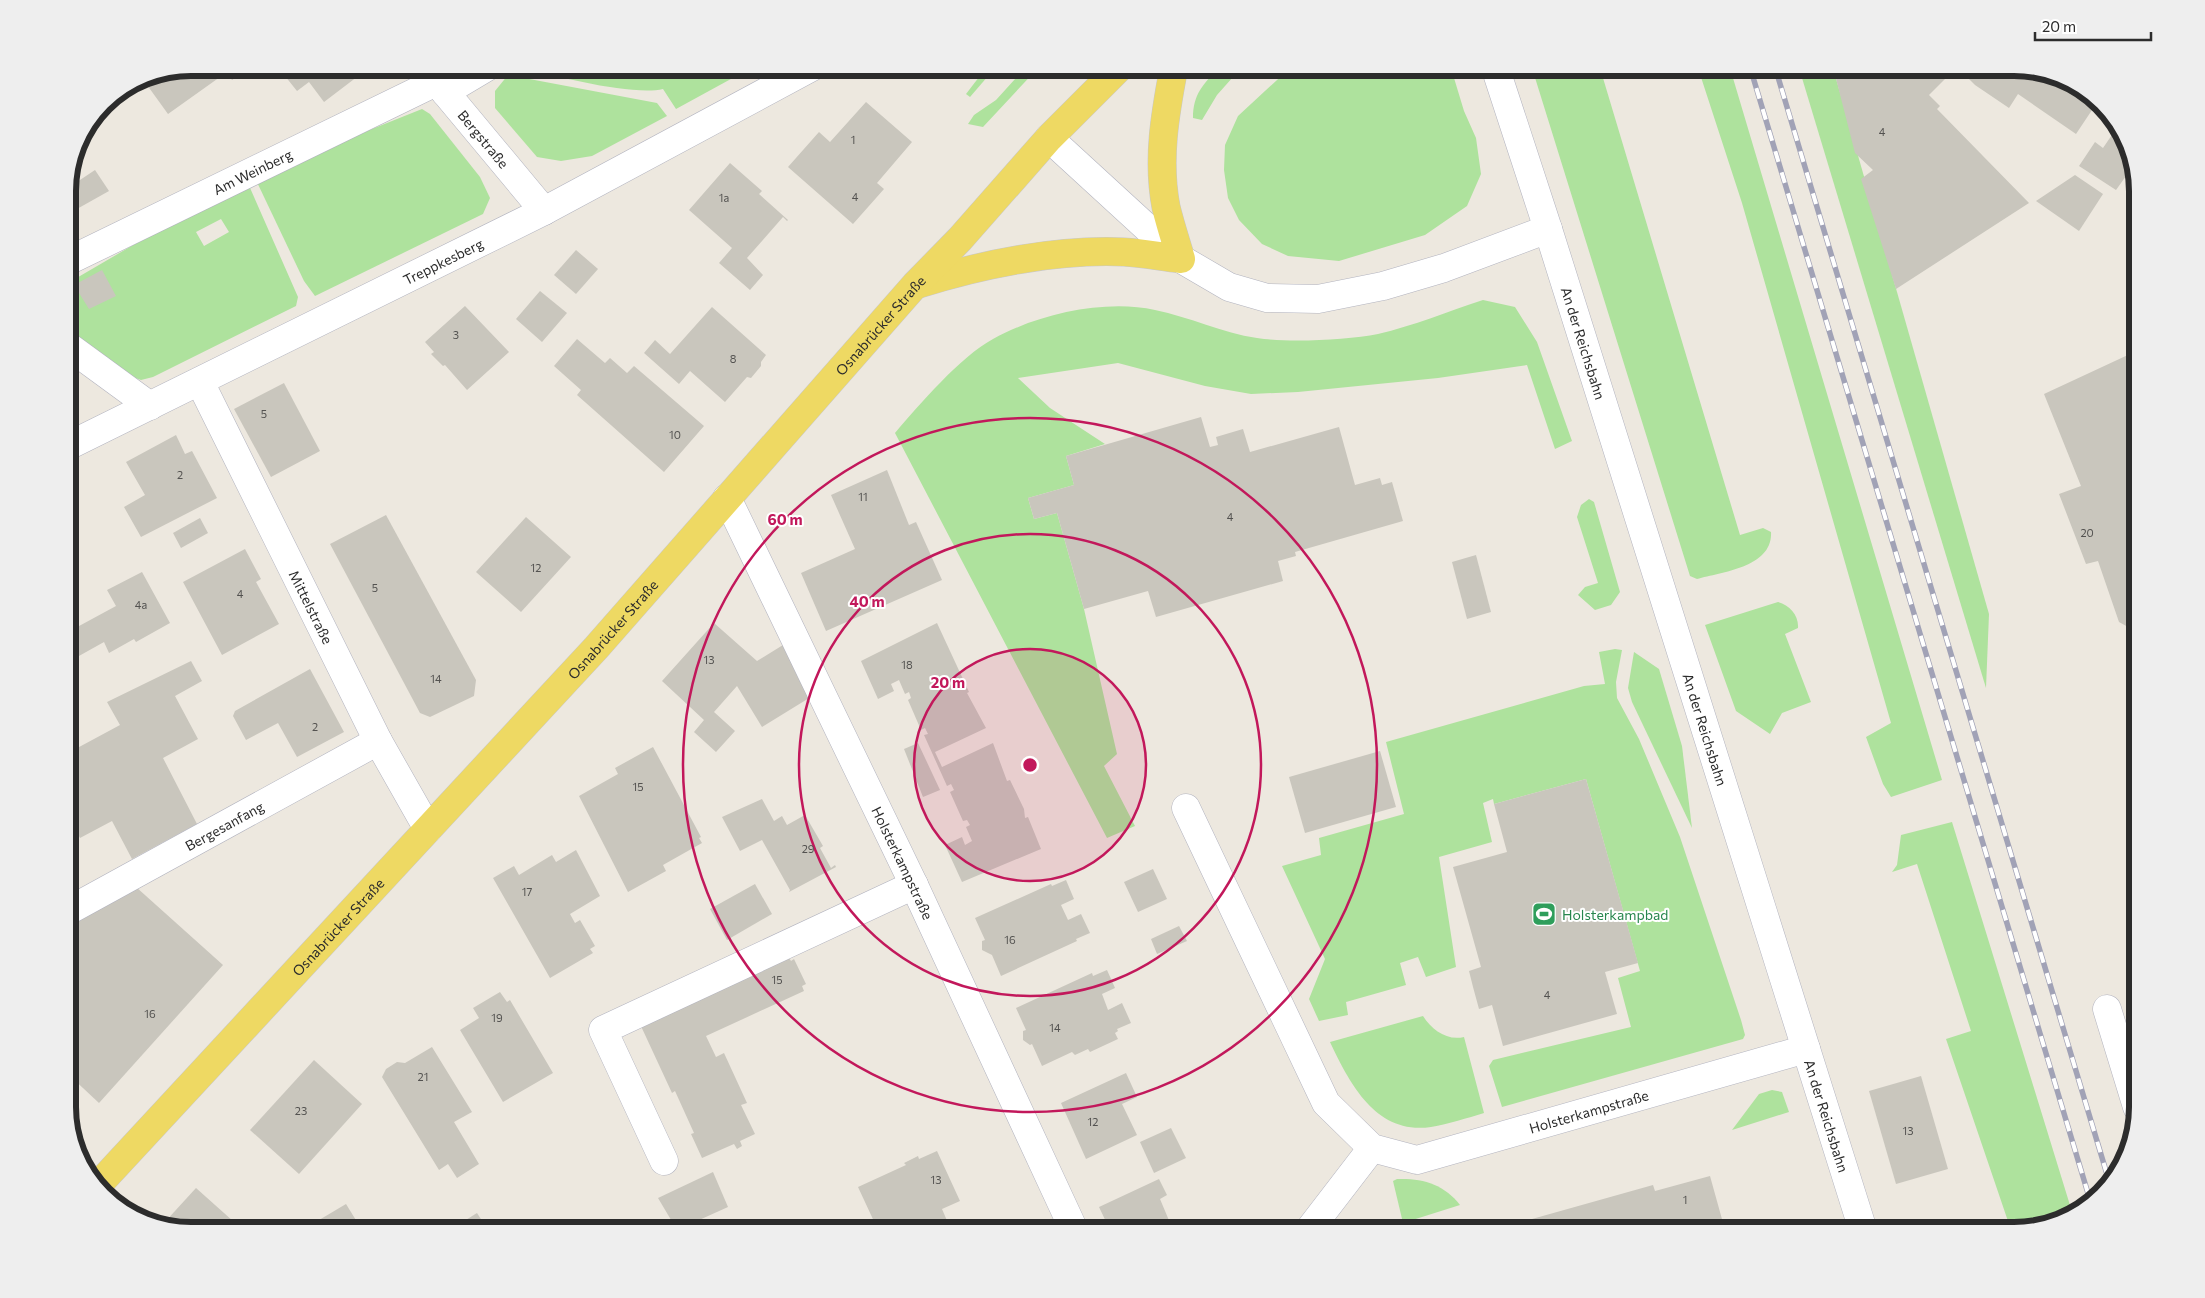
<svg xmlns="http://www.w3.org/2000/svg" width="2205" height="1298" font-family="Commissioner,sans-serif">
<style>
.green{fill:#aee29d;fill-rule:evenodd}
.building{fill:#c9c6bd}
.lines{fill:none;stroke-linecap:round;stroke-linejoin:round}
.minor-casing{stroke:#b2b3bf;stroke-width:29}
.major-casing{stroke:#c8c8c8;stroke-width:29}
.minor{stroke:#fff;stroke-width:28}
.major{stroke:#eed963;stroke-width:28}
.rail-casing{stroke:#a1a2b6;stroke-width:5.5}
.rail{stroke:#fff;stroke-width:4;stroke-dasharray:11;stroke-linecap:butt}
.ring{fill:none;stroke:#c2185b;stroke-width:2.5}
.labels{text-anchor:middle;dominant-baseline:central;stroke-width:4;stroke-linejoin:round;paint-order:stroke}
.number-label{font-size:11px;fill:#535250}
.street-label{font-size:14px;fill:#2c2c2c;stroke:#fff}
.leisure-label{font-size:14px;fill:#27864d;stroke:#fff;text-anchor:start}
.rim{fill:none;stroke:#2c2c2c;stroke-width:6}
.centre{fill:#c2185b;stroke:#fff;stroke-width:2.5}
.ring-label{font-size:15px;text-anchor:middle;font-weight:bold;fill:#c2185b;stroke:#fff;stroke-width:4;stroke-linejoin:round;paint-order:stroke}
</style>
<rect width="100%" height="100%" fill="#ede8df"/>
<g class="green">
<path d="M1219 67 1241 68 1217 95 1202 120 1193 118C1193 94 1203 85 1219 67Z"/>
<path d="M526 68H751L676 109 663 89C634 96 556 77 526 68Z"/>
<polygon points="986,68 995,68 970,97 966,94"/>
<polygon points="1025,68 1038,68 983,127 968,124 974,115 996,100"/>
<polygon points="1290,68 1451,68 1464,111 1476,138 1481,174 1467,206 1425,235 1339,261 1288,256 1262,244 1239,220 1228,198 1224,170 1225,145 1238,116"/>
<path d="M1532 68H1600L1740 535 1763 528 1771 532C1773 567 1722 572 1697 579L1690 576Z"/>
<polygon points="1698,68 1730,68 1942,780 1891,797 1883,784 1866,737 1891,723 1742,203"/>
<polygon points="1799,68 1833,68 1989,614 1986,688"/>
<polygon points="508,75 657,103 667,116 592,156 561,161 537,157 495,108 495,91"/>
<polygon points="422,109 430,114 480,177 490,198 483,214 315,296 304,281 255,178 262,173"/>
<path d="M243 181H247L298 297 296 306 153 377 141 380 127 375 68 335V283ZM221 219 229 232 204 246 196 232Z"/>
<path d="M1483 300 1515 307 1537 342 1572 441 1555 449 1527 365 1438 378 1298 392 1251 394 1205 386 1118 363 1018 378 1050 408 1105 444 1066 456 1074 485 1028 498 1034 519 1057 513 1084 609 1117 754 1104 766 1135 826 1107 838 895 433C920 404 960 357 993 339 1038 314 1105 299 1155 310 1190 317 1222 333 1257 338 1288 343 1347 340 1378 334 1413 326 1449 311 1483 300Z"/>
<polygon points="1589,499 1594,502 1620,592 1611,605 1595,610 1578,595 1585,587 1598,583 1577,517 1581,505"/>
<path d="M1778 602C1790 605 1799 616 1798 628L1785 634 1811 702 1782 713 1770 734 1736 711 1705 625Z"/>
<polygon points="1615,649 1622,650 1616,682 1617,698 1639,739 1680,837 1741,1020 1745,1035 1743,1039 1502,1107 1489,1066 1493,1060 1631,1027 1618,978 1640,971 1586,779 1494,804 1493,799 1483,803 1492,842 1439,857 1456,967 1426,977 1418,957 1400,963 1406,985 1346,1002 1348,1015 1319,1021 1309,999 1325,959 1282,866 1321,855 1319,838 1404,814 1386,742 1584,686 1605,684 1599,652"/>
<polygon points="1634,652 1659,669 1682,746 1692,828 1632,702 1628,688"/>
<polygon points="1952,822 2073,1215 2014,1230 2011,1230 1946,1039 1971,1031 1917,864 1892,872 1897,865 1901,835"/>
<path d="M1423 1016C1432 1030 1447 1041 1464 1037L1484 1113C1467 1118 1449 1124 1431 1127 1376 1135 1350 1084 1330 1042Z"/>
<polygon points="1772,1090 1782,1092 1789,1112 1732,1130 1759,1094"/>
<path d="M1397 1179C1422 1178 1444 1184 1460 1205L1403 1223 1393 1181Z"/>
</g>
<g class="building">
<polygon points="191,67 244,67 246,70 232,80 227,72 168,114 142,78"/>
<polygon points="286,67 370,67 324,102 309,82 297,91 281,71"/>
<polygon points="1833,67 1957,67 1929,95 1940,106 1937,109 2029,203 1896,289 1861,179 1873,170 1855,153"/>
<polygon points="1957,67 2014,67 2076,84 2096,104 2076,134 2018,94 2009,108 1975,85"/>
<polygon points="866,102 912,142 877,183 884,189 853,224 788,167 819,132 830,142"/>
<polygon points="2118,126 2133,170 2131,169 2116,190 2079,166 2095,142 2103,148"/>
<polygon points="730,163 762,191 759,194 788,220 787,221 783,217 747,258 763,275 750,290 719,263 732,248 689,210"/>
<polygon points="95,170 109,191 68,214 68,188"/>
<polygon points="2075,175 2103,194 2079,231 2036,201"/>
<polygon points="576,250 598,269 576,294 554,275"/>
<polygon points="102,270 116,296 89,309 74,285"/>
<polygon points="540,291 567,313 542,342 516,319"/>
<polygon points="465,306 509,352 467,390 445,365 443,366 431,354 434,352 425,342"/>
<polygon points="712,307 766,355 761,362 761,366 751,378 747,377 725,402 690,371 679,384 644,353 655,340 670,354"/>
<polygon points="577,339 605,363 610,358 627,373 634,366 704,426 664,472 577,395 581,390 554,366"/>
<polygon points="2130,354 2137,375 2137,632 2119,622 2098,561 2086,564 2059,494 2081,486 2044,394"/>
<polygon points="284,383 320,451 271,477 234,409"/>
<polygon points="1201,417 1210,447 1218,445 1216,437 1243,429 1250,452 1339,427 1355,485 1380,478 1382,485 1392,482 1403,521 1295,552 1296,556 1278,561 1283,581 1156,617 1148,591 1084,609 1057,513 1034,519 1028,498 1074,485 1066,456"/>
<polygon points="176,435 185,454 192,451 217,498 141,537 124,507 145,495 126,462"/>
<polygon points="887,470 909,525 916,522 942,580 826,631 801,573 855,549 831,495"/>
<polygon points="386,515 476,680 474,696 430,717 420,713 330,544"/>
<polygon points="526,517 571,557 521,612 476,572"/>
<polygon points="200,518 208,533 181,548 173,533"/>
<polygon points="245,549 261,579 256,582 279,624 222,655 183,582"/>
<polygon points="1476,555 1491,612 1467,619 1452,562"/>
<polygon points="142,572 170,623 136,642 134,639 109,653 104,642 70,661 68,657 68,632 116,606 107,590"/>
<polygon points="714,623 757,661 783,645 814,695 762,727 737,686 714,712 735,731 716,752 694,732 704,720 662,681"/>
<polygon points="937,623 969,692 967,693 986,728 935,752 942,767 993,743 1007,781 1010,780 1024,809 1025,818 1028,817 1041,849 962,882 945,845 962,837 965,845 972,841 966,827 970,825 967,820 963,821 950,792 954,790 951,784 947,786 924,735 928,734 925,728 921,730 908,700 911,698 909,692 905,694 899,680 891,684 894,691 878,699 861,661"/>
<polygon points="191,661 202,681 175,696 198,739 163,758 197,824 132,859 112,821 80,838 68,816 68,753 120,725 107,702"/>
<polygon points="310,669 344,732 297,757 278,723 246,740 233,716 235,711"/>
<polygon points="918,743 940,790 923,797 904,749"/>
<polygon points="653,747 701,837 699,838 702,843 663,865 666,871 628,892 579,796 618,774 615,768"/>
<polygon points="1380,751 1396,807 1305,833 1289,777"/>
<polygon points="1586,779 1638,963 1605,972 1617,1014 1503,1046 1492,1005 1479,1009 1473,987 1469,971 1481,967 1453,867 1507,852 1494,804"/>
<polygon points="762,799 774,821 782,816 787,825 805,815 823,846 820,848 831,868 835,865 836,867 789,892 790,890 762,840 740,851 722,817"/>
<polygon points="576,850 600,896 570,914 575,923 580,920 595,946 590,949 593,953 550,978 493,878 514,866 519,875 552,855 556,862"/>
<polygon points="1153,869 1167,899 1138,912 1124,882"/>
<polygon points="1066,880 1074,899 1061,905 1068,920 1081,914 1090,933 1076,939 1077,941 1001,976 992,955 982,950 982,941 985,940 975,918 1051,884 1052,886"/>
<polygon points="755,884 772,914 727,940 710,909"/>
<polygon points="136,887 223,965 99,1103 68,1074 68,924"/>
<polygon points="1179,926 1187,941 1157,954 1151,939"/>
<polygon points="788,956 791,961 794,959 806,984 802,986 804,991 706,1036 716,1057 724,1053 747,1103 741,1105 755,1134 740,1141 742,1146 737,1149 734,1144 702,1158 691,1134 694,1133 675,1091 672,1093 640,1024"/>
<polygon points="1107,970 1115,988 1102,994 1108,1010 1122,1003 1131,1023 1117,1029 1118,1031 1115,1033 1118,1039 1090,1052 1088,1049 1075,1055 1072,1052 1042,1066 1032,1044 1030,1045 1023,1040 1023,1031 1026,1030 1016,1008 1092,973 1093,976"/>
<polygon points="500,992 507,1002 510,1000 553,1073 503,1102 460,1030 479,1018 473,1008"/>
<polygon points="432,1047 472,1112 454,1122 479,1164 457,1178 448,1164 439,1170 382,1077 386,1069 397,1062 405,1063"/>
<polygon points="314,1060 362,1104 299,1174 250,1130"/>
<polygon points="1126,1073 1137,1097 1122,1104 1137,1135 1086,1159 1061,1103"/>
<polygon points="1921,1076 1948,1169 1896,1184 1869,1091"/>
<polygon points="1171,1128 1186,1158 1154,1173 1140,1142"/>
<polygon points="937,1151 960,1201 942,1209 951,1230 878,1230 858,1187 906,1165 904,1163 918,1156 919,1159"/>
<polygon points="713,1172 728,1207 677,1230 658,1198"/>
<polygon points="1710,1176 1725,1230 1520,1230 1518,1223 1653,1185 1655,1191"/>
<polygon points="1159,1179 1167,1195 1160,1199 1173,1230 1181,1226 1182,1228 1177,1230 1122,1230 1119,1223 1109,1228 1099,1207"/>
<polygon points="196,1188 243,1230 191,1230 164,1223"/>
<polygon points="346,1204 362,1230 312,1230 309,1226"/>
<polygon points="477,1213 488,1230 466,1230 461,1223"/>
</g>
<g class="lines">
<g class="minor-casing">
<g id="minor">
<path id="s1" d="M1495 67 1548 229 1863 1230"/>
<path id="s2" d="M425 68 544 211"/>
<polyline points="445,92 487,67"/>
<polyline points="1049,138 1181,259 1229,287 1267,298 1318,299 1383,286 1444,268 1548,229"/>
<path id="s3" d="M68 261 436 82"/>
<polyline points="68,346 150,406"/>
<path id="s4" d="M200 382 378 741 428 829"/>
<path id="s5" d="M68 446 544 211 812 67"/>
<path id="s6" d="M727 498 914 885 1074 1230"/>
<path id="s7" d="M1186 808 1326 1103 1372 1148 1417 1160 1806 1049"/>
<path id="s8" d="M68 911 378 741"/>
<polyline points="2107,1009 2137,1107"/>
<polyline points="664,1161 603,1030 914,885"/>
<polyline points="1309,1230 1372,1148"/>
</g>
</g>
<g class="major-casing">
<g id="major">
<path d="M919 284C982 264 1058 249 1124 252 1143 253 1162 257 1181 259 1176 242 1170 224 1166 207 1157 160 1165 114 1174 67"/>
<path id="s9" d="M99 1184 596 648 915 285 960 239 1049 138 1120 67"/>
</g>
</g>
<use href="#minor" class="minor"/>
<use href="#major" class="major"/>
<g class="rail-casing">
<g id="rail">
<polyline points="1750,67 2090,1200"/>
<polyline points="1775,67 2109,1181"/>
</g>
</g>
<use href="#rail" class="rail"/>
</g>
<circle cx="1030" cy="765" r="116" fill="#c2185b" fill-opacity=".12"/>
<g class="ring">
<circle cx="1030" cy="765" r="116"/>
<circle cx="1030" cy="765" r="231"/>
<circle cx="1030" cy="765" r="347"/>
</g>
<defs>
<g id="stadium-square" transform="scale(1.25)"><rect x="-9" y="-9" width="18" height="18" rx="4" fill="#2e9e5b" stroke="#fff"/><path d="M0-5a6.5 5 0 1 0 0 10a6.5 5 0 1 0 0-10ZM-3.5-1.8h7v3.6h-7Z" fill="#fff"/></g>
</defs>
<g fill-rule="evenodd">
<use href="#stadium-square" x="1544" y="914"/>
</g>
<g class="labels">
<g class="number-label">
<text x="1882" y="131">4</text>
<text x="853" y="139">1</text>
<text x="855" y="196">4</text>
<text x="724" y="197">1a</text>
<text x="456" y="334">3</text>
<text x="733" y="358">8</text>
<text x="264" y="413">5</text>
<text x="675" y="434">10</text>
<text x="180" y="474">2</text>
<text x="863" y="496">11</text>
<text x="1230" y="516">4</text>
<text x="2087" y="532">20</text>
<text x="536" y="567">12</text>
<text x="375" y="587">5</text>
<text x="240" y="593">4</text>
<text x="141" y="604">4a</text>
<text x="709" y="659">13</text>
<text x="907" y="664">18</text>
<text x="436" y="678">14</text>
<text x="315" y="726">2</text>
<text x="638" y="786">15</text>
<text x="808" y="848">29</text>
<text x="527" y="891">17</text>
<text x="1010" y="939">16</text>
<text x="777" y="979">15</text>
<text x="1547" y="994">4</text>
<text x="150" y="1013">16</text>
<text x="497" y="1017">19</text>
<text x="1055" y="1027">14</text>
<text x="423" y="1076">21</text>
<text x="301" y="1110">23</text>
<text x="1093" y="1121">12</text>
<text x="1908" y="1130">13</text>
<text x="936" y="1179">13</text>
<text x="1685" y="1199">1</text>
</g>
<g class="street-label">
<text stroke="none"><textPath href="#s2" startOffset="92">Bergstraße</textPath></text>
<text stroke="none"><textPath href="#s3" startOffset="205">Am Weinberg</textPath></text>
<text stroke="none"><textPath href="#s5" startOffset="418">Treppkesberg</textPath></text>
<text stroke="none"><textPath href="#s9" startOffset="1161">Osnabrücker Straße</textPath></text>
<text stroke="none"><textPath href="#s1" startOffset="290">An der Reichsbahn</textPath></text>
<text stroke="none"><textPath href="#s4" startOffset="251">Mittelstraße</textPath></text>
<text stroke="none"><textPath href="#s9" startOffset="756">Osnabrücker Straße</textPath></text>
<text stroke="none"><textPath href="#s1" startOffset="695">An der Reichsbahn</textPath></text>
<text stroke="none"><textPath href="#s8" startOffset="178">Bergesanfang</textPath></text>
<text stroke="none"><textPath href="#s6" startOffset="405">Holsterkampstraße</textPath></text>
<text stroke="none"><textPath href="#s9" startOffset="351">Osnabrücker Straße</textPath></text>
<text stroke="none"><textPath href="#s7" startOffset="616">Holsterkampstraße</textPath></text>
<text stroke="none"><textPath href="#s1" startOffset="1100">An der Reichsbahn</textPath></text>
</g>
<g class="leisure-label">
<text x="1562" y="914">Holsterkampbad</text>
</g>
</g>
<path d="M0 0H2205V1298H0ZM191 76H2014A115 115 0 0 1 2129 191V1107A115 115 0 0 1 2014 1222H191A115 115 0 0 1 76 1107V191A115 115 0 0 1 191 76Z" fill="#eee" fill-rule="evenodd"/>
<path class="rim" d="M191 76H2014A115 115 0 0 1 2129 191V1107A115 115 0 0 1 2014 1222H191A115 115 0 0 1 76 1107V191A115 115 0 0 1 191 76Z"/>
<circle cx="1030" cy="765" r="8" class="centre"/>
<g class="ring-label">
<text x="785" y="525">60 m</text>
<text x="867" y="607">40 m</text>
<text x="948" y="688">20 m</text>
</g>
<path d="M2035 32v8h116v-8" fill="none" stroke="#2c2c2c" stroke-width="2.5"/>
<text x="2042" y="32" font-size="15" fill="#2c2c2c" stroke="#ffffff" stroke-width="4" paint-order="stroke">20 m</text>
</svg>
